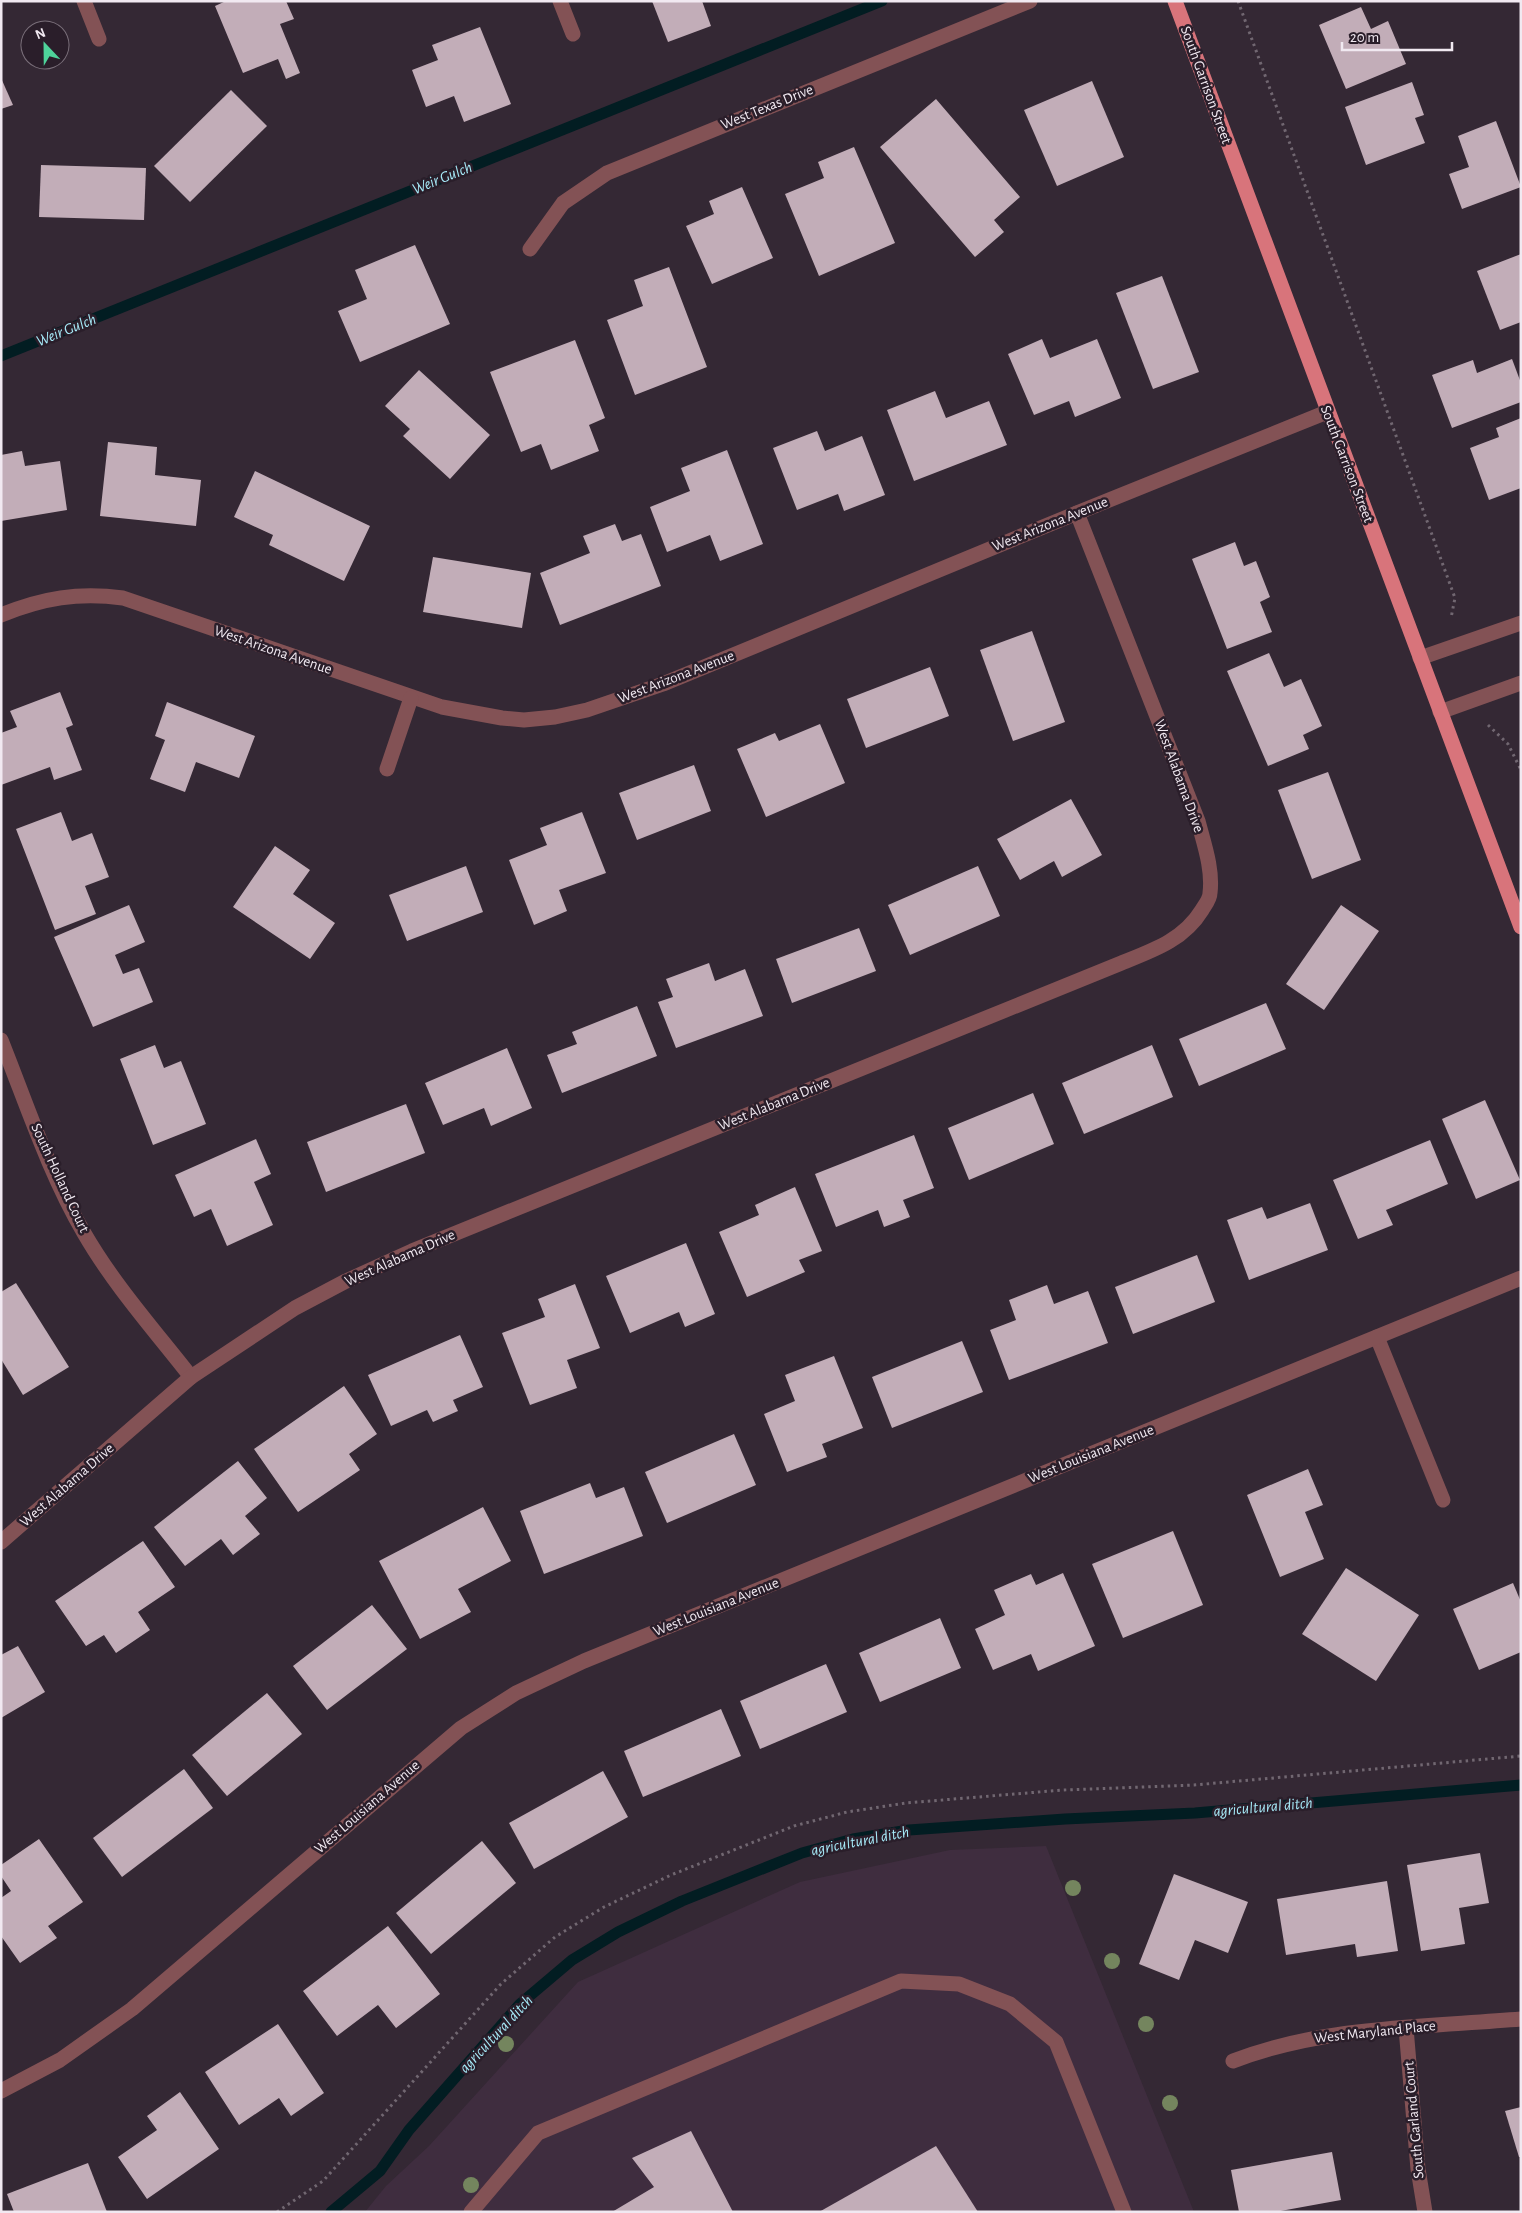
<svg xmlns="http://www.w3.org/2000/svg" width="1522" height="2213" font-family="'Alegreya Sans',sans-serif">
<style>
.built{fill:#3f2d3f}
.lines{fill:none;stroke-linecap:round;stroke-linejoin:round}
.stream{stroke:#021d22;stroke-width:11}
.building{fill:#c2adb8}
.path{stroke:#716771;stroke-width:3;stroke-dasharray:2.5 4;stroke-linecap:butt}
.minor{stroke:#835255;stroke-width:15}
.major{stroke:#d8747b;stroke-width:15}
.tree{fill:#74855e}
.labels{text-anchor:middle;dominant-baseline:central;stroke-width:5;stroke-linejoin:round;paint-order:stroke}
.street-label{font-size:15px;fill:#f1e9f1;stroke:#2a1e2a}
.water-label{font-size:16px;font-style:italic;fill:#a7ebf9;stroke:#2a1e2a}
</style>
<rect width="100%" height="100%" fill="#342834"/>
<polygon class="built" points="1046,1846 1194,2212 365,2212 386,2186 429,2146 578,1982 800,1882 950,1850"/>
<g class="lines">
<g class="stream">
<polyline points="1,356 882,1"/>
<polyline points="331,2212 380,2171 409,2130 520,2004 572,1960 618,1932 682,1901 802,1853 853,1839 909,1830 1065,1819 1195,1813 1521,1785"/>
</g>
</g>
<g class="building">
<polygon points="226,1 286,1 294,19 280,24 300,73 286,79 278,59 243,73 215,6"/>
<polygon points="652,1 702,1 711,26 668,42"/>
<polygon points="1361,7 1371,29 1388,21 1406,64 1346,89 1319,25"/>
<polygon points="480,27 511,104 464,122 454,96 426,107 412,70 438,60 432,45"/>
<polygon points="1,78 13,105 1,109"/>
<polygon points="1092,81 1124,157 1057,186 1024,110"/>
<polygon points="1412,82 1424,115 1415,118 1425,143 1366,165 1345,107"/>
<polygon points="231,90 267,126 190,202 154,166"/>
<polygon points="936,99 1020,197 994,220 1004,232 975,257 880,147"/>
<polygon points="1496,121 1521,187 1462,209 1449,174 1469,167 1458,136"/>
<polygon points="854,147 895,243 819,276 785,194 824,178 818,162"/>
<polygon points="41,165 146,168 144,220 39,217"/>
<polygon points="742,187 773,258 712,284 686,226 714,214 709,201"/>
<polygon points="415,245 450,324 360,362 338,311 367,299 355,270"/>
<polygon points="1521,254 1521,322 1500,330 1477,271"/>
<polygon points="669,267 707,367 635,395 607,320 643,306 634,280"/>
<polygon points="1162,276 1199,372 1153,389 1116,293"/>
<polygon points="1042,339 1050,358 1097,339 1121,398 1075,417 1069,401 1034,415 1008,354"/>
<polygon points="575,340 605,418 589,425 599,451 551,470 541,444 521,452 490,372"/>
<polygon points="1512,359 1521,383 1521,402 1452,428 1432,375 1473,360 1477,373"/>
<polygon points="419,370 490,435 450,479 403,436 410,429 385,406"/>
<polygon points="935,391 946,418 989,401 1007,445 914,481 887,410"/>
<polygon points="1521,418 1521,488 1489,500 1470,448 1499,437 1496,428"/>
<polygon points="817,431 825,451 862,436 885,495 844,511 838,494 797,510 773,448"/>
<polygon points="108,442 157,447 155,475 201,480 196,526 100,516"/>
<polygon points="727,450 763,544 720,561 710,535 667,552 650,507 690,491 681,468"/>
<polygon points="22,451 25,466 60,461 67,510 1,521 1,455"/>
<polygon points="255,471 370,526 344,581 269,545 273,535 234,517"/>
<polygon points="615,524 622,541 641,534 661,586 560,625 540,573 590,553 583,536"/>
<polygon points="1235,542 1244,566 1256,561 1270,597 1260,602 1272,632 1227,649 1192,559"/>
<polygon points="433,557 531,573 522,628 423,612"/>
<polygon points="1032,631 1065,722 1013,741 980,650"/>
<polygon points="1269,653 1284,687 1301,679 1322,726 1303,735 1309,749 1268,766 1227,671"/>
<polygon points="930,667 949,716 866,748 847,699"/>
<polygon points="60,692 73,725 66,728 82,770 54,780 50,767 1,785 1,733 17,727 10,711"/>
<polygon points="167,702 255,736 239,778 196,762 185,792 150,779 165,740 155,736"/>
<polygon points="820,724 845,783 766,817 737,749 775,733 779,741"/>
<polygon points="694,765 711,811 637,840 619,793"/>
<polygon points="1328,772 1361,860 1312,879 1278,790"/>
<polygon points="1071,799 1102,855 1062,877 1054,861 1020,880 997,839"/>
<polygon points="61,812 72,841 92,833 109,877 85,886 96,914 55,930 16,829"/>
<polygon points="582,812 606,873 559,890 567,911 534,925 509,860 547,845 540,828"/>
<polygon points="275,846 310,870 293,894 335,923 310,959 233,907"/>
<polygon points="466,866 483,912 407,941 389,895"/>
<polygon points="978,866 1000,916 910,955 888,905"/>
<polygon points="129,905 145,942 115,955 123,974 139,968 153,1002 93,1027 54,937"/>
<polygon points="1341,905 1379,931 1324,1010 1286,984"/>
<polygon points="859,928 876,971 792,1003 776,959"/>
<polygon points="709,963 715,981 745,969 763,1016 676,1048 658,1002 673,997 666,979"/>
<polygon points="1266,1003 1286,1049 1199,1086 1179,1039"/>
<polygon points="637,1006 657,1056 562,1093 547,1055 577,1044 572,1032"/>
<polygon points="155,1045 164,1068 181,1061 206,1124 153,1145 120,1059"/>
<polygon points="1152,1045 1173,1097 1084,1134 1062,1083"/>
<polygon points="507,1048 532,1108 491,1126 484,1108 443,1125 425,1083"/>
<polygon points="1033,1093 1054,1144 969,1180 948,1128"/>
<polygon points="1485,1100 1520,1180 1476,1199 1442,1119"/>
<polygon points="406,1104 425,1153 326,1192 307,1142"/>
<polygon points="914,1135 934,1188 903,1200 910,1217 884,1227 878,1210 836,1227 815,1174"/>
<polygon points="256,1139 271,1174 254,1182 273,1225 227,1246 211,1209 194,1217 175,1175"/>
<polygon points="1430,1140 1448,1184 1386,1210 1393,1225 1358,1239 1333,1180"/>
<polygon points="795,1187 822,1251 799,1260 805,1272 747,1297 719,1232 759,1215 755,1205"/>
<polygon points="1310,1203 1328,1250 1249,1280 1227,1220 1262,1207 1267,1219"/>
<polygon points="686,1243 715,1314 685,1327 679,1312 630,1333 606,1276"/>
<polygon points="1197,1255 1215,1302 1133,1334 1115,1287"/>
<polygon points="16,1283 69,1367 23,1395 1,1359 1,1292"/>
<polygon points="575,1284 600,1348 567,1360 577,1388 530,1405 502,1333 545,1317 538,1299"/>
<polygon points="1047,1285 1054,1304 1088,1291 1108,1343 1009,1380 990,1330 1016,1320 1009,1300"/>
<polygon points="460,1335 483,1387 453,1400 458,1411 433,1422 427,1410 391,1426 368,1375"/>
<polygon points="962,1341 983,1392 892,1428 872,1377"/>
<polygon points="834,1356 863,1428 822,1444 827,1457 787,1472 764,1414 795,1401 785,1375"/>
<polygon points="344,1386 377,1434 349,1454 360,1470 298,1512 254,1449"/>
<polygon points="734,1434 756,1485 667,1523 645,1472"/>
<polygon points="238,1461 267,1498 245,1516 260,1534 233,1555 221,1539 185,1566 154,1527"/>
<polygon points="1308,1469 1323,1505 1305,1512 1324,1559 1280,1577 1247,1495"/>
<polygon points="590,1483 596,1498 624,1487 643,1536 544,1574 520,1511"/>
<polygon points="483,1507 511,1561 458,1589 471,1612 420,1639 379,1561"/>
<polygon points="1173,1531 1203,1605 1123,1638 1092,1564"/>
<polygon points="143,1541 175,1587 138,1612 150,1630 116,1653 104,1635 86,1646 55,1601"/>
<polygon points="1346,1568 1419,1615 1376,1681 1302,1634"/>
<polygon points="1063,1573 1095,1646 1038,1671 1031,1654 993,1670 975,1629 1005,1615 994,1590 1031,1574 1036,1585"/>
<polygon points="1513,1583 1521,1602 1521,1652 1479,1670 1453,1609"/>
<polygon points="372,1605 407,1649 327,1710 293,1666"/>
<polygon points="940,1618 961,1668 880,1702 859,1653"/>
<polygon points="18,1646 45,1692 1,1718 1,1655"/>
<polygon points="826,1664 847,1712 760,1749 740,1701"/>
<polygon points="267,1693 302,1734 227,1796 192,1755"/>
<polygon points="721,1709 741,1756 643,1797 624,1751"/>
<polygon points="184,1769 213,1808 122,1877 93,1838"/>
<polygon points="603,1771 628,1817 534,1869 509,1823"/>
<polygon points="39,1839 83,1902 48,1926 57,1938 20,1963 1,1936 1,1898 11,1891 1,1876 1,1865"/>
<polygon points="482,1841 516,1883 431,1954 396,1913"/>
<polygon points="1480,1853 1489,1903 1459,1908 1465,1944 1421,1951 1407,1865"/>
<polygon points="1174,1874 1248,1902 1228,1953 1195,1940 1179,1980 1139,1964"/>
<polygon points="1387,1881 1398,1951 1357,1957 1355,1944 1286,1955 1277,1899"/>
<polygon points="388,1926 440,1994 396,2028 378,2005 337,2036 303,1991"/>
<polygon points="278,2024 324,2093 291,2116 279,2098 239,2125 205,2072"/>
<polygon points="180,2092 219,2149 147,2199 118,2157 157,2130 147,2116"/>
<polygon points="1521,2107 1521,2157 1519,2157 1505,2111"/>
<polygon points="691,2131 733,2212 612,2212 654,2187 632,2158"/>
<polygon points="936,2146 978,2212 819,2212"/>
<polygon points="1332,2152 1341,2200 1275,2212 1239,2212 1231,2170"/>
<polygon points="88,2163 107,2212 14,2212 7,2194"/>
</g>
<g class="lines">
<g class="path">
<polyline points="1238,1 1455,598 1451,618"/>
<polyline points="1488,725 1508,744 1521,770"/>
<polyline points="277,2212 323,2181 501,1984 555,1937 604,1907 671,1875 794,1826 847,1812 906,1803 1063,1790 1194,1785 1521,1756"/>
</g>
<g class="minor">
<polyline points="84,1 99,39"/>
<polyline points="560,1 573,34"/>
<polyline points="530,249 563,203 607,173 1030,1"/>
<path d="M1 615C43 598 78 592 123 598L442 707 502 718 524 720 555 717 587 710 663 684 1077 513 1327 412"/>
<polyline points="1420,658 1521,623"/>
<polyline points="1440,712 1521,683"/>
<polyline points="387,769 411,698"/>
<path d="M1 1040C27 1105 49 1173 84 1233 114 1285 155 1331 191 1377"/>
<polyline points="1377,1337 1443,1500"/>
<path d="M1 1542 191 1377 295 1308 346 1281 412 1251 1119 964C1151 951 1183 941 1202 910 1205 905 1210 899 1210 893 1213 869 1204 844 1198 821L1077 513"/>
<polyline points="1406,2028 1418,2169 1425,2212"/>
<path d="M1233 2061C1323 2026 1425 2027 1521 2019"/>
<polyline points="1,2091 60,2060 132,2009 461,1728 516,1693 584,1661 1521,1278"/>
<polyline points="471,2212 538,2133 901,1981 959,1984 1010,2004 1056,2042 1124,2212"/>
</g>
<polyline class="major" points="1175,1 1521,927"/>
</g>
<g class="tree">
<circle cx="1073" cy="1888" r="8"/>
<circle cx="1112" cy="1961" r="8"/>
<circle cx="1146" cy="2024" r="8"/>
<circle cx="506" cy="2044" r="8"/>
<circle cx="1170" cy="2103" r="8"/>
<circle cx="471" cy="2185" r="8"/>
</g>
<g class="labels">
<g class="street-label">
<text transform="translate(1206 85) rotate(70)">South Garrison Street</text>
<text transform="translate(767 107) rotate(-22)">West Texas Drive</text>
<text transform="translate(1347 464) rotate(69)">South Garrison Street</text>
<text transform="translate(1050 524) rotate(-22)">West Arizona Avenue</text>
<text transform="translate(273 650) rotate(19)">West Arizona Avenue</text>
<text transform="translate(676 677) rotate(-21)">West Arizona Avenue</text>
<text transform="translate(1179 776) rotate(70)">West Alabama Drive</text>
<text transform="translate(774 1104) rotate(-22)">West Alabama Drive</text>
<text transform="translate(60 1178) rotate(65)">South Holland Court</text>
<text transform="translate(400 1258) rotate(-24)">West Alabama Drive</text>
<text transform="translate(1091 1454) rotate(-22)">West Louisiana Avenue</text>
<text transform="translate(67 1485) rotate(-41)">West Alabama Drive</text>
<text transform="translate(716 1607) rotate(-22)">West Louisiana Avenue</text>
<text transform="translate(367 1807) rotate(-41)">West Louisiana Avenue</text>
<text transform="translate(1375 2032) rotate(-6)">West Maryland Place</text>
<text transform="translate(1414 2120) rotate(-95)">South Garland Court</text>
</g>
<g class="water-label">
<text transform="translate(442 178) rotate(-22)">Weir Gulch</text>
<text transform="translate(66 330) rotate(-22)">Weir Gulch</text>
<text transform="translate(1263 1807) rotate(-5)">agricultural ditch</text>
<text transform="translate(860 1841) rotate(-11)">agricultural ditch</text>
<text transform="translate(496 2034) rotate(-47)">agricultural ditch</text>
</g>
</g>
<rect width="1522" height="2213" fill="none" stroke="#f1e9f1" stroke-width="5"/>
<g transform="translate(45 45) rotate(338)"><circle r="24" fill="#2a1e2a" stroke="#7a6f7a"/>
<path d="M0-4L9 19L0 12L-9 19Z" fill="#4ed39a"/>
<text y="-8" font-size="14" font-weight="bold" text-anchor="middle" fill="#f1e9f1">N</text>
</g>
<path d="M1342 42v8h110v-8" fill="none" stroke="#f1e9f1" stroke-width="2.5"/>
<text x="1350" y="42" font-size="15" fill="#f1e9f1" stroke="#2a1e2a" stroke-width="4" paint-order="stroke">20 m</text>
</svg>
